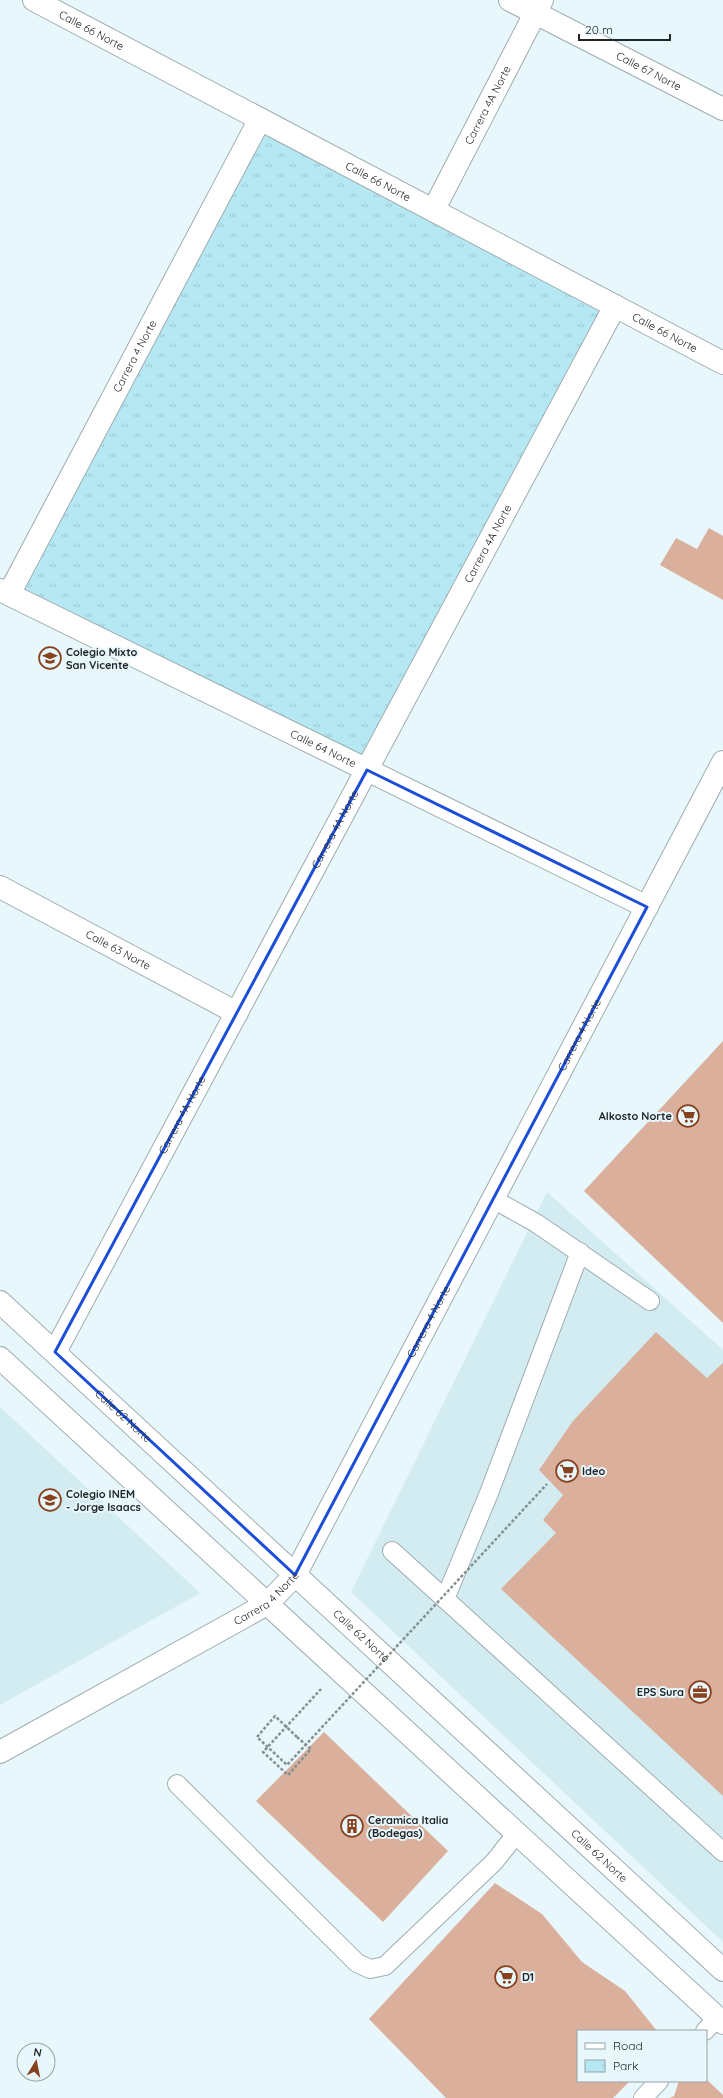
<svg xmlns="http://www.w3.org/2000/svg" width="723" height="2098" font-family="Quicksand,sans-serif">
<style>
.built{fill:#d2ecf1}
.park{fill:url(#park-tufts)}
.building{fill:#dab09d}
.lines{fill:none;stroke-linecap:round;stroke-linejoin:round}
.service-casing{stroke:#9eadb0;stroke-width:20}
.minor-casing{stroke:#9eadb0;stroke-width:24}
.tertiary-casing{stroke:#9eadb0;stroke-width:24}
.path{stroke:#859093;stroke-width:2.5;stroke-dasharray:3 2;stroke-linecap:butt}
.service{stroke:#fff;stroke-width:18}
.minor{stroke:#fff;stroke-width:22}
.tertiary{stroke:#fff;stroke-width:22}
.path-bridge{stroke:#859093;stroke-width:2.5;stroke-dasharray:3 2;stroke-linecap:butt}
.marked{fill:none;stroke:#1d4ed8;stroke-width:3;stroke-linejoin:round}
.labels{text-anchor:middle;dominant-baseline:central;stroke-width:4;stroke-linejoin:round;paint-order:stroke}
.street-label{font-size:11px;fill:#202628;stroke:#e7f7fb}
.poi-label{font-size:11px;font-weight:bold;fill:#202628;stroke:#e7f7fb;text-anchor:start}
</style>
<defs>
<pattern id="park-tufts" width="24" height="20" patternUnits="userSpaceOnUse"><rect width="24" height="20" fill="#b5e8f3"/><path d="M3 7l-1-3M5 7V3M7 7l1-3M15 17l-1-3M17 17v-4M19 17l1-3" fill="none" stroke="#9bc7d0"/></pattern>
</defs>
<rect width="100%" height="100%" fill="#e7f7fb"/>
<g class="built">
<polygon points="547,1192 723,1350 723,1942 351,1592"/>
<polygon points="0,1407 200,1593 0,1705"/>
</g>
<polygon class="park" points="260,119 615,306 367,770 9,594"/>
<g class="building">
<polygon points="709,528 723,536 723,600 660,565 676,538 697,549"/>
<polygon points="723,1041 723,1323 584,1191"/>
<polygon points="656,1332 707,1378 723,1363 723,1796 501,1589 556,1533 543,1520 563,1495 539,1470 573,1421"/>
<polygon points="324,1732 448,1851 383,1922 256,1801"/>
<polygon points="495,1883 542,1914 582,1962 625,1991 657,2031 578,2031 578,2081 630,2081 613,2098 446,2098 369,2019"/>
<polygon points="706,2079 723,2095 723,2098 669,2098 674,2096 679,2081 706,2081"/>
</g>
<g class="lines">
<g class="service-casing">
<g id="service">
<polyline points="493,1199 536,1223 650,1301"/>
<polyline points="580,1252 489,1493 445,1599 723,1852"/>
<polyline points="392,1551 445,1599"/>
<polyline points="177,1784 357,1963 370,1969 385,1966 494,1862 517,1833"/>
<polyline points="705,2031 717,2018"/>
<polyline points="643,2098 659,2081"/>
</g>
</g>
<g class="minor-casing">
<g id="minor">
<path id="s1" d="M34 0 723 363"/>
<path id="s2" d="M510 0 723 109"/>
<path id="s3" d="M434 209 542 0"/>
<path id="s4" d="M0 590 647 907"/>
<path id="s5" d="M9 594 260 119"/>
<path id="s6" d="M0 887 237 1013"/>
<path id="s7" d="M55 1352 615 306"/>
<path id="s8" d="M0 1752 267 1604 295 1575 723 762"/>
</g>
</g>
<g class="tertiary-casing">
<g id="tertiary">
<path id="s9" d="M0 1302 723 1970"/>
<polyline points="0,1358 723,2023"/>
</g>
</g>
<polyline class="path" points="297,1737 311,1749 288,1775 263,1752 321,1689"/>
<use href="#service" class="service"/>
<use href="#minor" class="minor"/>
<use href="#tertiary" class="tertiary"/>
<polyline class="path-bridge" points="297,1737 275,1716 257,1737 287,1765 547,1484"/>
</g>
<path class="marked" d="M367 770 647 907 295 1575 55 1352Z"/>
<defs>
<g id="school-ring" transform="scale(1.15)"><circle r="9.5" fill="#e7f7fb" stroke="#88411d" stroke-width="1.5"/><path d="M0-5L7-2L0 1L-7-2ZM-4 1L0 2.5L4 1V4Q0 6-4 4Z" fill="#88411d"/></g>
<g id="supermarket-ring" transform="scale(1.15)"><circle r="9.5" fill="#e7f7fb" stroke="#88411d" stroke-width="1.5"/><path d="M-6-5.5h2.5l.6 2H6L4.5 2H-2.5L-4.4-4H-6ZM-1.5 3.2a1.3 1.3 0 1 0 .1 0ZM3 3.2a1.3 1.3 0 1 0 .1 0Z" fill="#88411d"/></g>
<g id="office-ring" transform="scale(1.15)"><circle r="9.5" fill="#e7f7fb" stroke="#88411d" stroke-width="1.5"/><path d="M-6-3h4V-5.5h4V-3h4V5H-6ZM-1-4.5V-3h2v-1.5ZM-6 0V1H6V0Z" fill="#88411d"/></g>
<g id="building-ring" transform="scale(1.15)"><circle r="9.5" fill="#e7f7fb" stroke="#88411d" stroke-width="1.5"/><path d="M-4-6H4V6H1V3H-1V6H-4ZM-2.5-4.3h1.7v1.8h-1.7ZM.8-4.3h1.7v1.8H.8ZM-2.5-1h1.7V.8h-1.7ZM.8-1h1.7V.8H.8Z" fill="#88411d"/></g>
</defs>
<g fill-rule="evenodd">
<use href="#school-ring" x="50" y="658"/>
<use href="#supermarket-ring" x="688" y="1116"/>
<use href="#supermarket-ring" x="567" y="1471"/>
<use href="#school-ring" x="50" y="1500"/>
<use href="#office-ring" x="700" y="1692"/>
<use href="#building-ring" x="352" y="1826"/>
<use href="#supermarket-ring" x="506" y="1977"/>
</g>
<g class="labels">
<g class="street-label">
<text stroke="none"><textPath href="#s1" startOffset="65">Calle 66 Norte</textPath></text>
<text stroke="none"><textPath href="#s2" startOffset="156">Calle 67 Norte</textPath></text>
<text stroke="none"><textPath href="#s3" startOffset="117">Carrera 4A Norte</textPath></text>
<text stroke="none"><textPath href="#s1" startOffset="389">Calle 66 Norte</textPath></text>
<text stroke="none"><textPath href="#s1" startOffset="713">Calle 66 Norte</textPath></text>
<text stroke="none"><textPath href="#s5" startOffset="269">Carrera 4 Norte</textPath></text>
<text stroke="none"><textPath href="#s7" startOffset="917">Carrera 4A Norte</textPath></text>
<text stroke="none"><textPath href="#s4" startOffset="360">Calle 64 Norte</textPath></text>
<text stroke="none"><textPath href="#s7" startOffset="593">Carrera 4A Norte</textPath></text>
<text stroke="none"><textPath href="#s6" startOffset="134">Calle 63 Norte</textPath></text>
<text stroke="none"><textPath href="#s8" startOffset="956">Carrera 4 Norte</textPath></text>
<text stroke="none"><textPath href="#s7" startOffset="269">Carrera 4A Norte</textPath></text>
<text stroke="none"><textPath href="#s8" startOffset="632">Carrera 4 Norte</textPath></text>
<text stroke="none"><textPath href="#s9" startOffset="168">Calle 62 Norte</textPath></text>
<text stroke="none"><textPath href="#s8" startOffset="308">Carrera 4 Norte</textPath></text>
<text stroke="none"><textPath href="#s9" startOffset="492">Calle 62 Norte</textPath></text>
<text stroke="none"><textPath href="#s9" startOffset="816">Calle 62 Norte</textPath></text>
</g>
<g class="poi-label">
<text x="66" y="652">Colegio Mixto<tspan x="66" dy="13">San Vicente</tspan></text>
<text x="672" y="1116" text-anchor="end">Alkosto Norte</text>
<text x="582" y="1471">Ideo</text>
<text x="66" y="1494">Colegio INEM<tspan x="66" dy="13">- Jorge Isaacs</tspan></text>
<text x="684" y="1692" text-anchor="end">EPS Sura</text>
<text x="368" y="1820">Ceramica Italia<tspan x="368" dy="13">(Bodegas)</tspan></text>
<text x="522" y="1977">D1</text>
</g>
</g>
<rect x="577" y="2030" width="130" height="52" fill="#e7f7fb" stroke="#97a3a7"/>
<rect x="585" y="2043" width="20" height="6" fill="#ffffff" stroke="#97a3a7"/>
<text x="613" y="2050" font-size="12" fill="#202628">Road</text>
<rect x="585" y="2060" width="20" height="12" fill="url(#park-tufts)" stroke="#97a3a7"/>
<text x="613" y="2070" font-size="12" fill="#202628">Park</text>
<g transform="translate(36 2062) rotate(10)"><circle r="19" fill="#e7f7fb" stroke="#97a3a7"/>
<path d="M0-3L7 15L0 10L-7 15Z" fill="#88411d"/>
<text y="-6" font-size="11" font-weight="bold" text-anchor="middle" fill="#202628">N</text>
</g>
<path d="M579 34v6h91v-6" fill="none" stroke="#202628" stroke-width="2"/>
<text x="585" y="34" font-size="12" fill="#202628" stroke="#e7f7fb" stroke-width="3" paint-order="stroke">20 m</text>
</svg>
